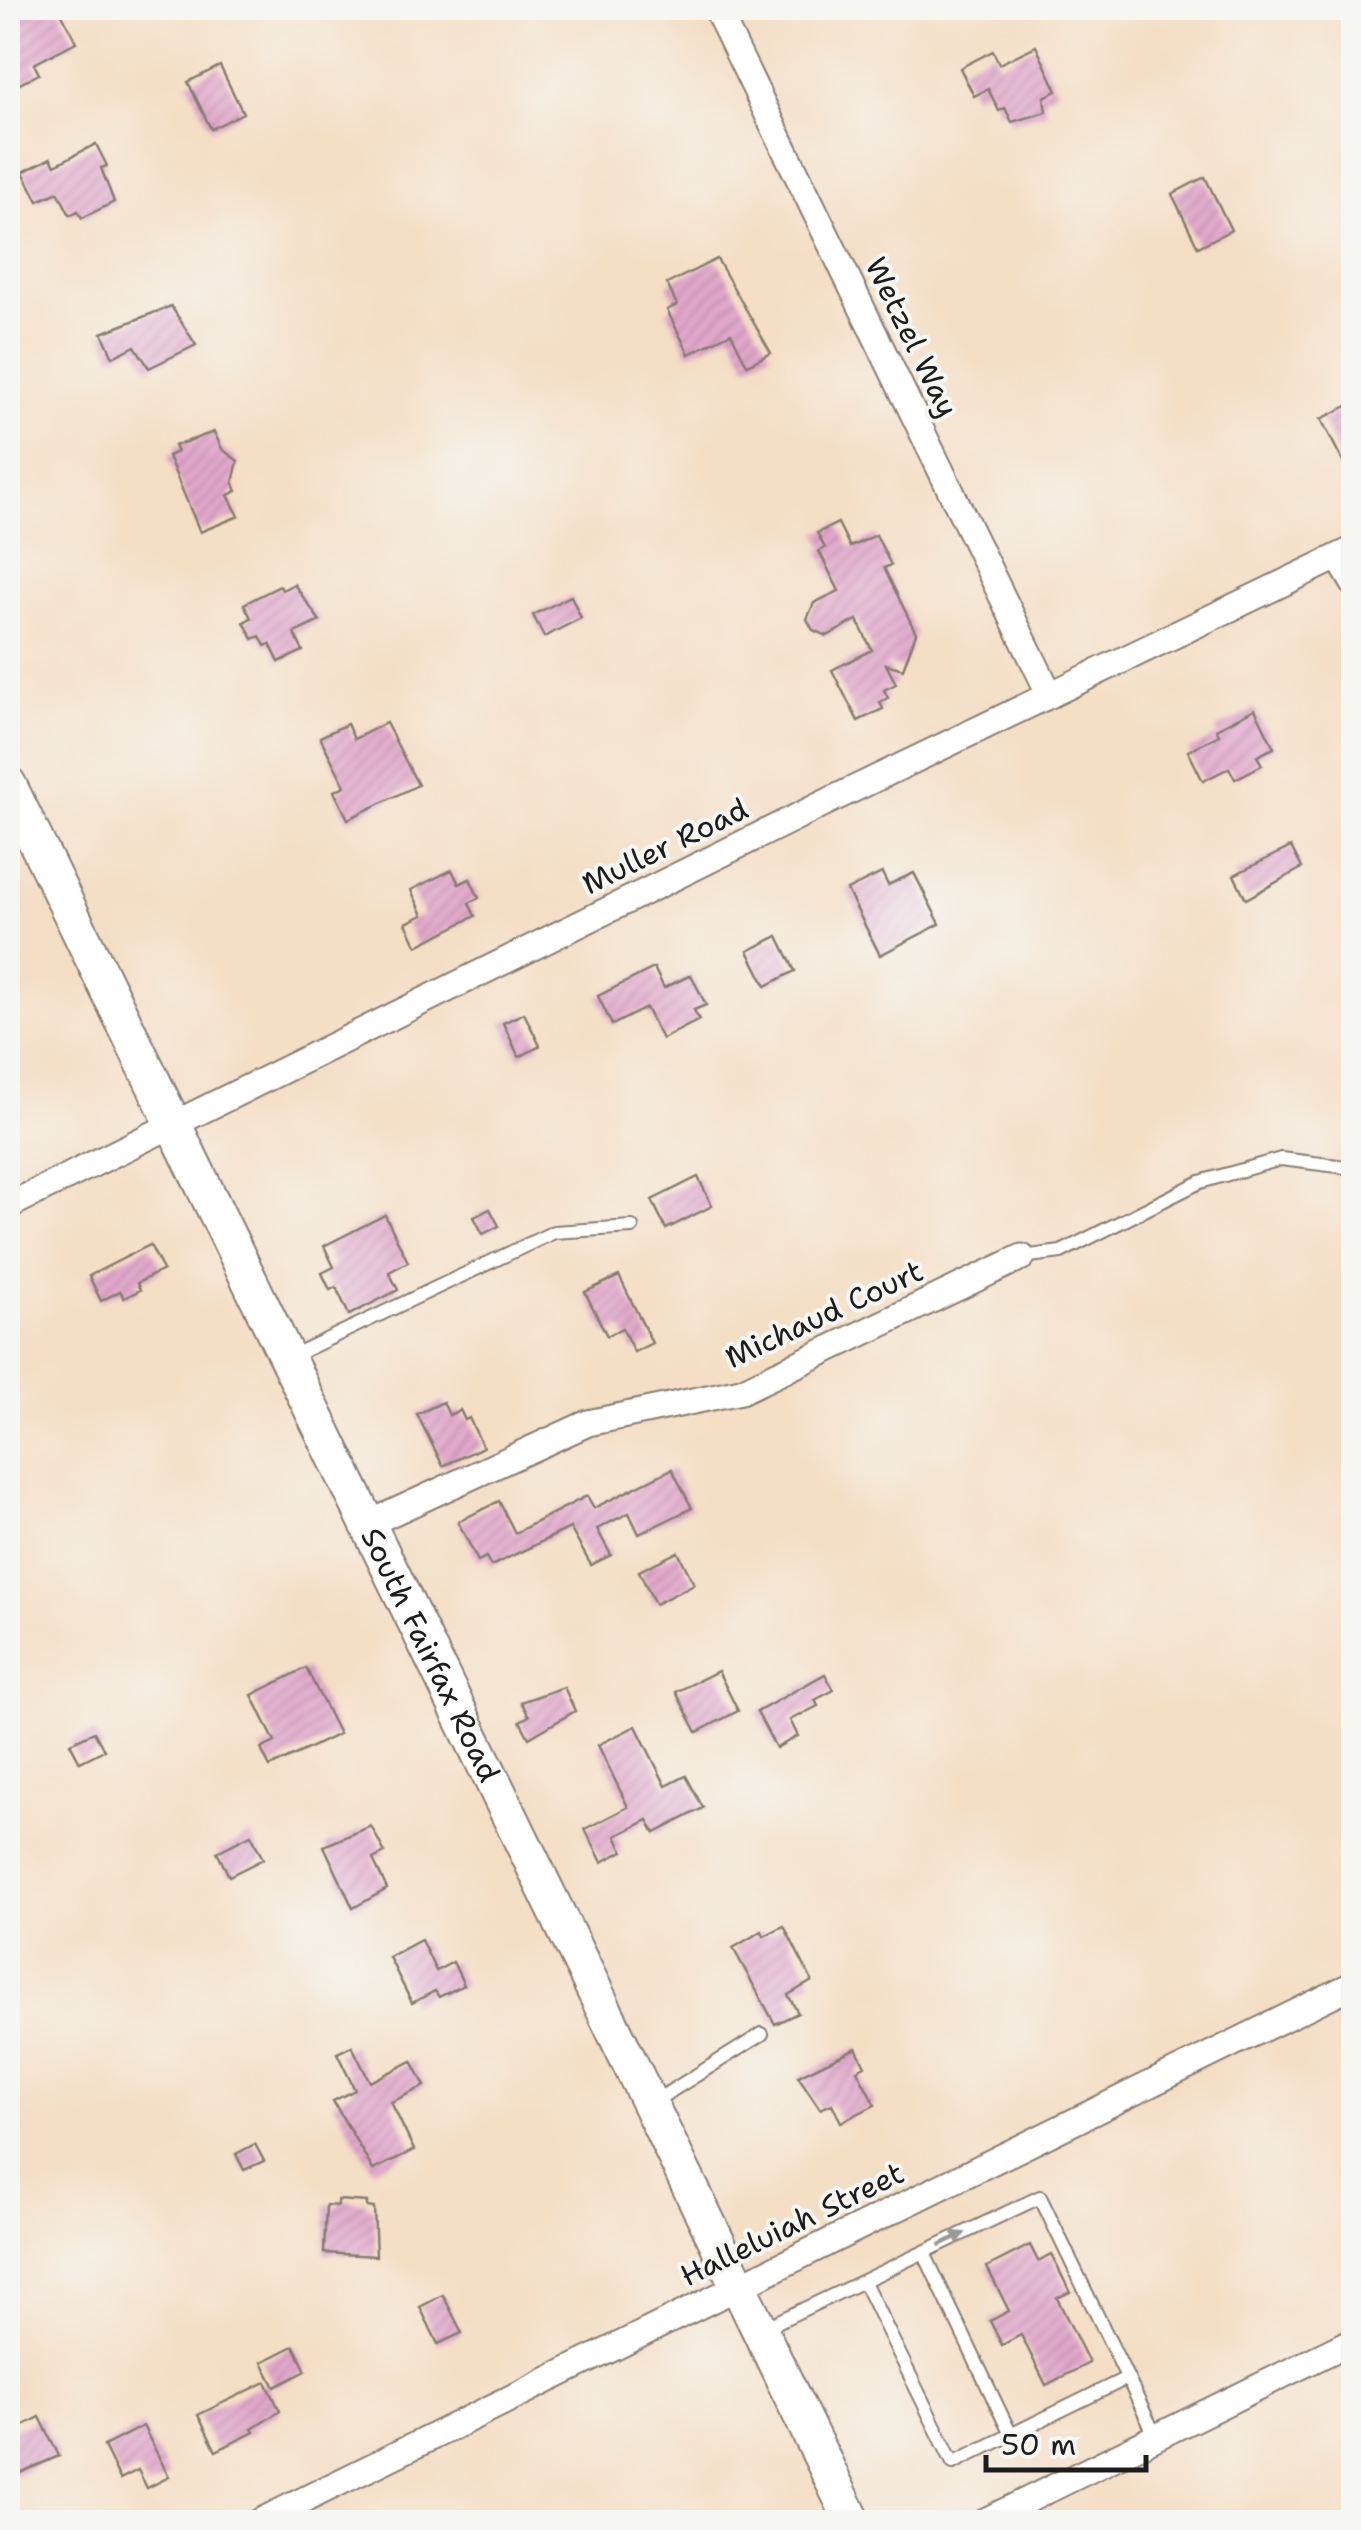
<svg xmlns="http://www.w3.org/2000/svg" width="1361" height="2530" font-family="'Shantell Sans',sans-serif">
<style>
.building{fill:url(#building-hatch)}
.lines{fill:none;stroke-linecap:round;stroke-linejoin:round}
.lane-casing{stroke:#887d70;stroke-width:16}
.street-casing{stroke:#887d70;stroke-width:29}
.secondary-casing{stroke:#887d70;stroke-width:39}
.lane{stroke:#fff;stroke-width:12}
.street{stroke:#fff;stroke-width:25}
.secondary{stroke:#fff;stroke-width:35}
.oneway{fill:#999}
.labels{text-anchor:middle;dominant-baseline:central;stroke-width:8;stroke-linejoin:round;paint-order:stroke}
.street-label{font-size:30px;fill:#1c1c1c;stroke:#f6f6f2}
</style>
<defs>
<pattern id="building-hatch" width="6" height="6" patternUnits="userSpaceOnUse" patternTransform="scale(2.5)"><rect width="6" height="6" fill="#e1a7cb"/><path d="M-1 1l2-2M0 6l6-6M5 7l2-2" fill="none" stroke="#c08fae"/></pattern>
</defs>
<rect width="100%" height="100%" fill="#f6f6f2"/>
<filter id="ink" filterUnits="userSpaceOnUse"><feTurbulence type="fractalNoise" baseFrequency=".01" numOctaves="2"/><feDisplacementMap in="SourceGraphic" scale="20" xChannelSelector="R" yChannelSelector="G"/><feConvolveMatrix kernelMatrix="1 2 1 2 8 2 1 2 1" color-interpolation-filters="sRGB"/></filter>
<filter id="wash" filterUnits="userSpaceOnUse"><feTurbulence type="fractalNoise" baseFrequency=".0048" numOctaves="4" result="noise"/><feDisplacementMap in="SourceGraphic" scale="40" xChannelSelector="R" yChannelSelector="G"/><feGaussianBlur stdDeviation="2.25" result="paint"/><feColorMatrix in="noise" values="0 0 0 0 0 0 0 0 0 0 0 0 0 0 0 0 0 1.4 0 .05"/><feComposite in="paint" operator="in"/></filter>
<g filter="url(#wash)">
<rect width="100%" height="100%" fill="#f4dec4"/>
<g id="blocks">
<g class="building">
<polygon points="8,8 59,8 76,42 34,64 39,74 8,90"/>
<polygon points="1036,46 1057,91 1044,97 1046,112 1012,122 1005,108 999,111 988,89 974,96 960,68 993,51 999,64"/>
<polygon points="220,66 243,113 211,129 188,82"/>
<polygon points="96,144 107,166 101,168 114,202 82,218 78,211 70,215 58,192 38,201 23,172 51,158 55,165"/>
<polygon points="1205,177 1231,230 1198,247 1172,194"/>
<polygon points="717,259 771,353 747,365 731,333 689,354 667,310 677,305 667,284"/>
<polygon points="171,306 196,345 149,368 135,346 113,357 102,333"/>
<polygon points="1354,403 1354,483 1321,419"/>
<polygon points="214,432 222,449 238,461 233,482 237,491 228,495 239,516 200,532 168,456 177,452 174,446"/>
<polygon points="838,523 850,547 876,535 891,565 884,568 916,633 903,669 886,664 896,684 884,690 888,698 880,702 883,709 858,721 832,670 872,650 857,620 827,636 813,630 807,619 814,603 839,591 819,551 825,548 817,533"/>
<polygon points="294,584 320,621 294,633 303,651 279,662 270,644 265,646 260,636 253,639 244,622 251,618 244,604 280,586 282,590"/>
<polygon points="571,596 581,618 544,637 533,615"/>
<polygon points="1255,709 1274,748 1257,756 1262,765 1235,779 1229,768 1203,781 1188,751 1219,735 1216,729"/>
<polygon points="386,723 418,785 348,819 334,791 345,786 320,737 347,724 354,739"/>
<polygon points="1291,847 1302,868 1246,899 1234,875"/>
<polygon points="452,870 459,884 470,879 479,898 469,903 475,916 417,946 406,923 423,915 411,890"/>
<polygon points="882,873 888,885 914,873 940,924 880,955 847,890"/>
<polygon points="778,936 795,971 766,986 748,951"/>
<polygon points="654,968 664,988 691,975 706,1005 694,1010 699,1020 662,1039 646,1008 612,1025 598,996"/>
<polygon points="524,1013 540,1046 519,1057 503,1023"/>
<polygon points="698,1177 712,1206 666,1229 652,1200"/>
<polygon points="490,1209 499,1226 483,1234 474,1217"/>
<polygon points="385,1215 408,1262 389,1272 398,1290 349,1315 336,1287 330,1290 322,1273 334,1267 324,1246"/>
<polygon points="150,1245 163,1270 137,1283 140,1290 124,1298 120,1291 101,1301 89,1276"/>
<polygon points="619,1276 652,1343 634,1352 622,1328 607,1336 585,1292"/>
<polygon points="443,1402 449,1415 460,1410 465,1420 469,1418 483,1447 443,1466 417,1414"/>
<polygon points="672,1469 692,1508 639,1534 629,1513 597,1529 611,1555 591,1565 570,1528 491,1566 486,1557 478,1561 458,1522 499,1501 515,1533 587,1496 594,1508"/>
<polygon points="678,1552 694,1584 655,1604 639,1571"/>
<polygon points="306,1668 339,1734 270,1767 261,1749 275,1742 252,1695"/>
<polygon points="718,1671 738,1711 697,1732 676,1692"/>
<polygon points="825,1674 834,1690 815,1700 818,1706 790,1720 798,1736 776,1748 757,1712"/>
<polygon points="564,1687 575,1711 529,1738 520,1721 529,1716 521,1702"/>
<polygon points="636,1726 666,1786 686,1776 703,1808 655,1833 648,1820 616,1836 623,1851 602,1862 585,1829 628,1807 598,1745"/>
<polygon points="94,1732 104,1750 80,1762 70,1743"/>
<polygon points="371,1826 385,1853 373,1859 387,1889 353,1908 324,1846"/>
<polygon points="251,1835 263,1859 229,1876 217,1852"/>
<polygon points="784,1926 812,1981 788,1995 798,2013 775,2024 733,1948 762,1931 764,1936"/>
<polygon points="421,1940 436,1971 453,1962 464,1985 439,1997 435,1991 412,2003 389,1957"/>
<polygon points="352,2046 370,2082 412,2061 425,2086 391,2102 414,2150 373,2170 333,2101 355,2090 337,2053"/>
<polygon points="856,2048 865,2066 857,2070 875,2105 841,2122 832,2104 820,2109 798,2076"/>
<polygon points="255,2144 264,2161 244,2170 236,2154"/>
<polygon points="338,2200 367,2202 367,2207 374,2208 376,2256 324,2253 326,2205 338,2206"/>
<polygon points="1030,2245 1038,2261 1051,2254 1070,2292 1057,2298 1089,2363 1046,2385 1021,2335 1002,2345 990,2321 1009,2311 987,2267"/>
<polygon points="443,2295 462,2333 438,2344 420,2307"/>
<polygon points="294,2346 306,2371 275,2387 262,2362"/>
<polygon points="266,2382 280,2411 252,2429 254,2432 216,2451 198,2415"/>
<polygon points="40,2417 59,2456 8,2478 8,2433"/>
<polygon points="143,2426 169,2477 147,2488 138,2470 120,2479 104,2446"/>
</g>
</g>
</g>
<g filter="url(#ink)">
<use href="#blocks" fill-opacity="0" stroke="#887d70" stroke-width="2.5"/>
<g class="lines">
<g class="lane-casing">
<g id="lane">
<polyline points="1022,1257 1061,1252 1200,1182 1281,1159 1354,1168"/>
<polyline points="290,1357 554,1232 632,1227"/>
<polyline points="652,2103 762,2034"/>
<polyline points="924,2253 1011,2435"/>
<polyline points="864,2282 953,2463 1127,2378"/>
<polyline points="762,2329 1040,2197 1156,2437"/>
</g>
</g>
<g class="street-casing">
<g id="street">
<polyline points="716,8 1050,695"/>
<polyline points="1338,557 1354,584"/>
<polyline points="8,1206 833,799 1354,549"/>
<polyline points="370,1523 588,1423 741,1391 1022,1257"/>
<polyline points="259,2522 1354,1984"/>
<polyline points="983,2522 1354,2340"/>
</g>
</g>
<g class="secondary-casing">
<g id="secondary">
<path id="s1" d="M8 784 853 2522"/>
</g>
</g>
<use href="#lane" class="lane"/>
<use href="#street" class="street"/>
<use href="#secondary" class="secondary"/>
</g>
<defs><path id="oneway-solid" d="M-6-.8H1V-3.2L6.5 0L1 3.2V.8H-6Z" transform="scale(2.5)"/></defs>
<use class="oneway" href="#oneway-solid" transform="translate(952 2239) rotate(-26)"/>
</g>
<g class="labels">
<g class="street-label">
<text transform="translate(912 337) rotate(64)">Wetzel Way</text>
<text transform="translate(665 846) rotate(-26)">Muller Road</text>
<text transform="translate(824 1314) rotate(-25)">Michaud Court</text>
<text stroke="none"><textPath href="#s1" startOffset="968">South Fairfax Road</textPath></text>
<text transform="translate(792 2224) rotate(-26)">Halleluiah Street</text>
</g>
</g>
<rect width="1361" height="2530" fill="none" stroke="#f6f6f2" stroke-width="40"/>
<path d="M986 2455v15h160v-15" fill="none" stroke="#1c1c1c" stroke-width="5"/>
<text x="1001" y="2455" font-size="30" fill="#1c1c1c" stroke="#f6f6f2" stroke-width="8" paint-order="stroke">50 m</text>
</svg>
